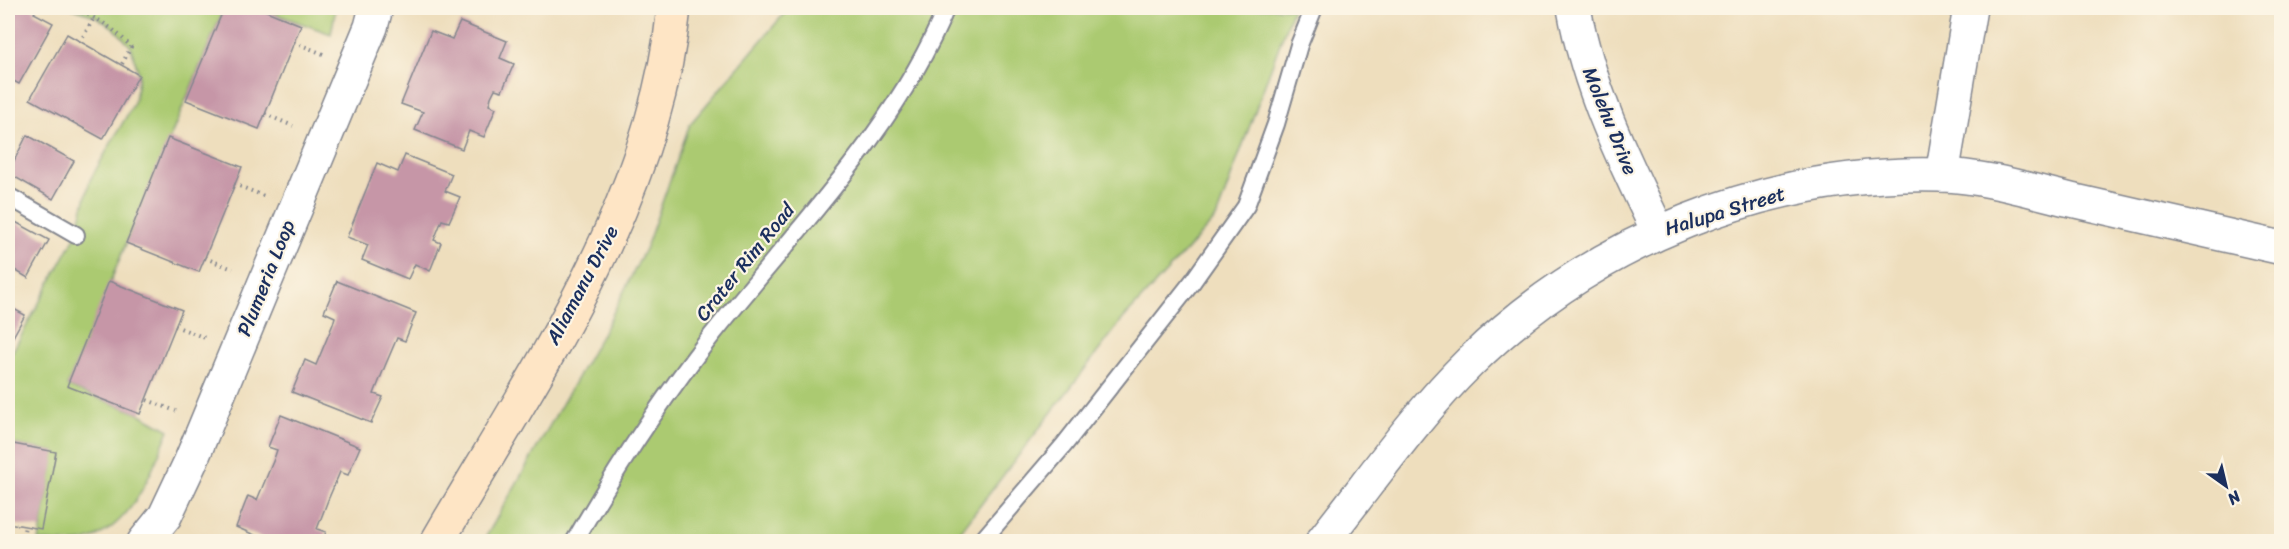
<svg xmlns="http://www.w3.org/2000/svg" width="2289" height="549" font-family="Sriracha,sans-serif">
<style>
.green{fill:#abca71;stroke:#637c68;stroke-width:1.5}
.building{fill:#c696a7}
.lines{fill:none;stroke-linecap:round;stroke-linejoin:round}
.lane-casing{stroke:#84868e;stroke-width:20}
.street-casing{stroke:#84868e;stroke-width:36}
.secondary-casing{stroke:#84868e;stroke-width:36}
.path{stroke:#84868e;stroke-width:4;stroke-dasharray:1.5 4.5;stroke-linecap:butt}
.lane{stroke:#fff;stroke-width:16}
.street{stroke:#fff;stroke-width:33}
.secondary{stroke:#fee5c5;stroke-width:33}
.labels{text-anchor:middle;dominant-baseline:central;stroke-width:4.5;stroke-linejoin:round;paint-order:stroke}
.street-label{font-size:20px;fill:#1b2f5e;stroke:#fcf5e5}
</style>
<rect width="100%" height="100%" fill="#fcf5e5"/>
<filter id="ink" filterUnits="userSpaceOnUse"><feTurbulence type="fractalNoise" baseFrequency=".0167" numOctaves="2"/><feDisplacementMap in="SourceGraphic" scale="12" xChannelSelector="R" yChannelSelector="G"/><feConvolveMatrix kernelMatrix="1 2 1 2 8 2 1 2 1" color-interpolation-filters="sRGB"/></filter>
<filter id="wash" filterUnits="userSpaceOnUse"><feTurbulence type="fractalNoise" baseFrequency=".008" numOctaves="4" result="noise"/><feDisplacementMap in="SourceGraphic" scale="24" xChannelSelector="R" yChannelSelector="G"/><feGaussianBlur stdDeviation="1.35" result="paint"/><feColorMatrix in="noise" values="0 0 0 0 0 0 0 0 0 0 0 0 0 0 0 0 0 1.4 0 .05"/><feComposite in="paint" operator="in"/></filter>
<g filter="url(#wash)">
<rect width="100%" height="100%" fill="#eedebd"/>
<g class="green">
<path d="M71 8H224L67 386 140 414 169 430C151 472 134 526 85 541 72 545 53 541 39 541L55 452 8 443V360L76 235 90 180 134 103 139 75 131 47 114 28 95 16Z"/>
<polygon points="259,8 336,8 331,34"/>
<polygon points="789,8 1293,8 1216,218 1123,319 953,541 483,542 605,329 647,245 690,124"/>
</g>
<g id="blocks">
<g class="building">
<polygon points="8,8 31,8 36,10 34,13 53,23 19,84 8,78"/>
<polygon points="224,8 259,8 301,25 259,129 186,100"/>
<polygon points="460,22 507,41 500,58 514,64 502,91 495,89 491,97 489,105 496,108 484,137 469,131 462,149 415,130 423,112 401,104 431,31 452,39"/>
<polygon points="67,34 139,75 103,139 30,99"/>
<polygon points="27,135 74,161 53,199 8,173"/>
<polygon points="168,138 242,167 199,272 126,243"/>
<polygon points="405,155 452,174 445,191 460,197 449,222 442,220 434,240 441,243 430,271 415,264 408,279 362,260 368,245 347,237 377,163 398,172"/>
<polygon points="8,218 49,240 28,278 8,266"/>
<polygon points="109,281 182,310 140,414 67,386"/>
<polygon points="337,281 416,313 405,341 397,338 385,366 374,394 383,397 371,423 292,392 305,360 316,365 333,324 335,317 324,312"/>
<polygon points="8,306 25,315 8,346"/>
<polygon points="281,415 360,447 348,475 340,472 328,500 317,529 326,532 322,542 271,542 236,527 248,496 257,500 274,459 277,450 268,447"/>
<polygon points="8,443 56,452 41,529 8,523"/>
</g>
</g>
</g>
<g filter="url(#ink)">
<use href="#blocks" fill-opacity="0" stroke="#84868e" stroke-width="1.5"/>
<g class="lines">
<g class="lane-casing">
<g id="lane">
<polyline points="8,196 76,235"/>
<path d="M574 542C616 469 660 401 712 335 792 234 898 127 946 8"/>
<polyline points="981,542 1064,445 1193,281 1246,206 1276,124 1299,45 1314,8"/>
</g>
</g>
<g class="street-casing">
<g id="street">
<path d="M1574 8C1588 87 1623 159 1658 231"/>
<polyline points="1942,175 1970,8"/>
<polyline points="144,542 165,516 190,463 371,27 376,8"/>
<path d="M1322 542C1370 482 1415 416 1470 362 1593 241 1767 170 1941 175 1984 176 2029 190 2071 200 2141 216 2211 232 2282 248"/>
</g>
</g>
<g class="secondary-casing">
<path id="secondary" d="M437 542C534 374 654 206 674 8"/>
</g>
<g class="path">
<path d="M71 8C97 17 113 27 131 47L122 64"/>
<polyline points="80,42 95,16"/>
<polyline points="294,42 323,54"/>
<polyline points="265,114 293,126"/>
<polyline points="234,184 264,196"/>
<polyline points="205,258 233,269"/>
<polyline points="175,326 205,338"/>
<polyline points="147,400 176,411"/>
<polyline points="22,542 25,526"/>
</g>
<use href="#lane" class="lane"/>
<use href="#street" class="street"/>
<use href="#secondary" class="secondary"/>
</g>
</g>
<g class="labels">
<g class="street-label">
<text transform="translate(1610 121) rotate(68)">Molehu Drive</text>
<text transform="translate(1725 211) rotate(-17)">Halupa Street</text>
<text transform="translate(745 262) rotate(-51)">Crater Rim Road</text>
<text transform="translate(266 278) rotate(-68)">Plumeria Loop</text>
<text transform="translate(582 285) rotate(-62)">Aliamanu Drive</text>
</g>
</g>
<rect width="2289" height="549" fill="none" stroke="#fcf5e5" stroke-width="30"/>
<g transform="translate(2226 486) rotate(146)" stroke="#fcf5e5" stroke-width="4.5" paint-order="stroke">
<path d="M0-4.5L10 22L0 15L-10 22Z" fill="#1b2f5e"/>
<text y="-9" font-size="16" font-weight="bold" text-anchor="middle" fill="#1b2f5e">N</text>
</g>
</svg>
